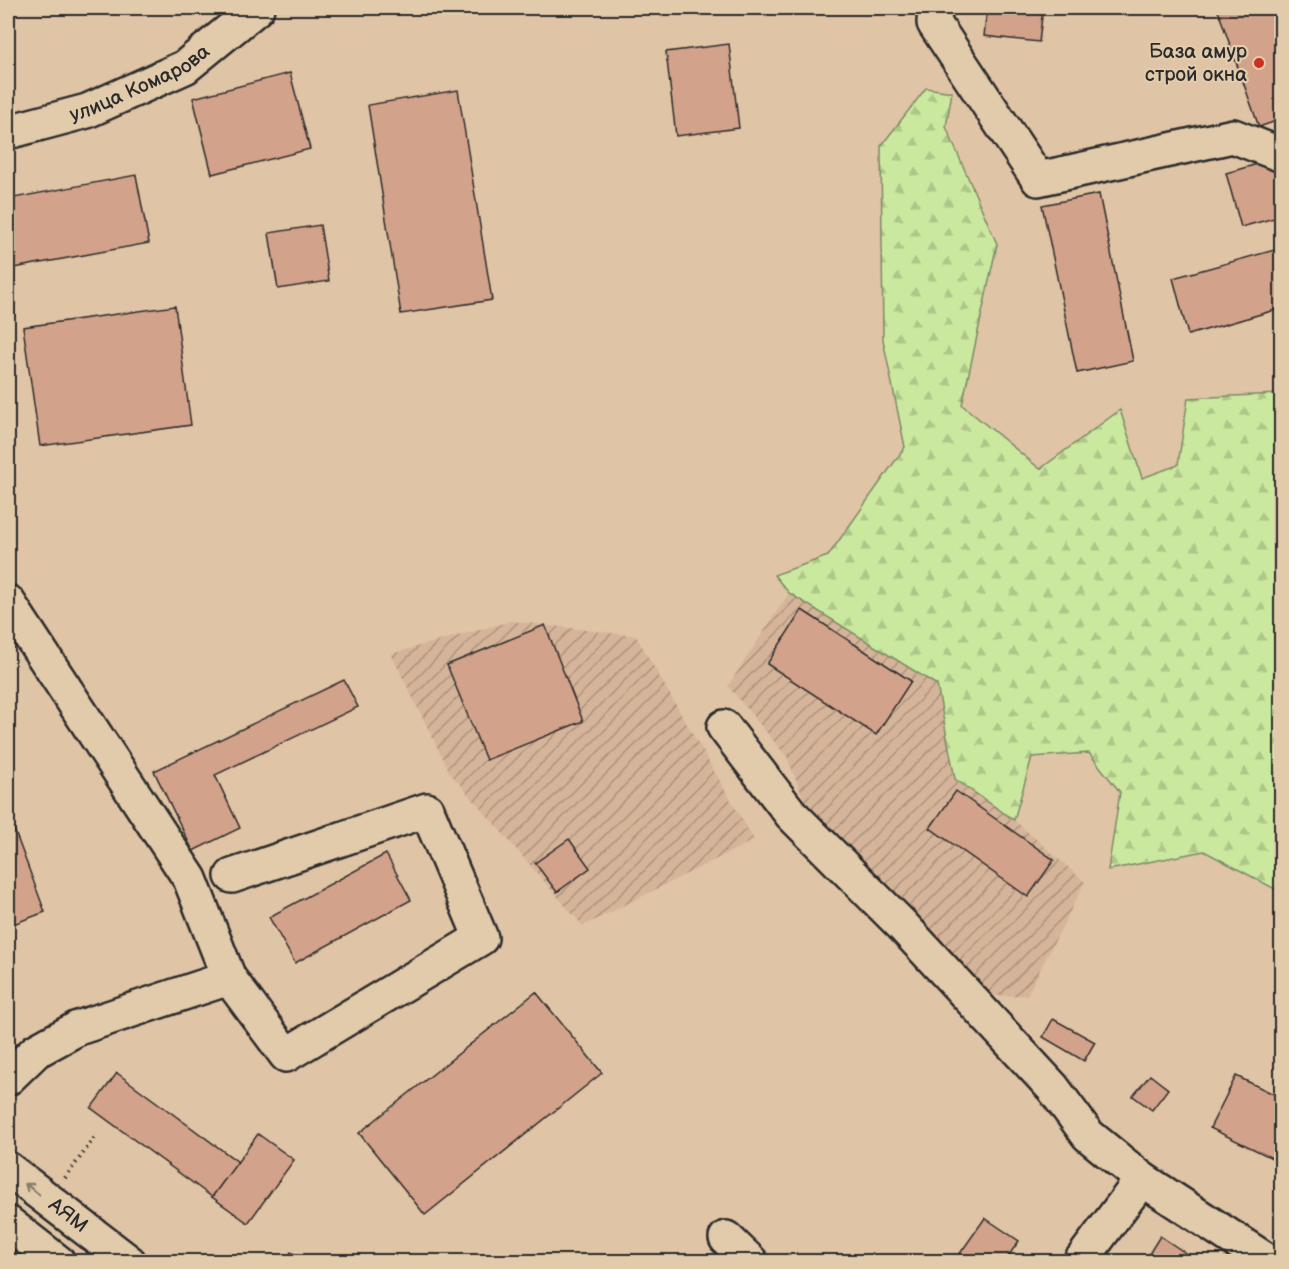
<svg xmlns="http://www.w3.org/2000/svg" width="1289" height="1269" font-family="'Balsamiq Sans',sans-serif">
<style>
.industrial{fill:url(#industrial-furrows)}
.forest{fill:url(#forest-firs);stroke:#7b8a65;stroke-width:1.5}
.building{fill:#d3a28b;stroke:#2b2b2b;stroke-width:1.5}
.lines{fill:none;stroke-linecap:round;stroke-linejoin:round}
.minor-casing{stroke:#2b2b2b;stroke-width:38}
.highway-casing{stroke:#2b2b2b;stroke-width:38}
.path{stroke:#2b2b2b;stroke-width:4;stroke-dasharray:1.5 4.5;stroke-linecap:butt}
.minor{stroke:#e1cbab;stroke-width:33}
.highway{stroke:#e1cbab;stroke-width:33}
.oneway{stroke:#867b6b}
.poi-dot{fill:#c8321e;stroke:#e1cbab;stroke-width:2}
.labels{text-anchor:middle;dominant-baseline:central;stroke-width:4.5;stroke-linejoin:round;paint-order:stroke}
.poi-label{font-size:20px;fill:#2b2b2b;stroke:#e1cbab;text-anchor:end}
.street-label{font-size:20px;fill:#2b2b2b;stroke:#e1cbab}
</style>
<defs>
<pattern id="industrial-furrows" width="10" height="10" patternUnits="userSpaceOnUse" patternTransform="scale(1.5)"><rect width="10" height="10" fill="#d5b499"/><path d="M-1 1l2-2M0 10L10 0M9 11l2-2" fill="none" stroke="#ad937d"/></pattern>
<pattern id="forest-firs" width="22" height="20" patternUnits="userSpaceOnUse" patternTransform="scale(1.5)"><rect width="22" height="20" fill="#cbe89f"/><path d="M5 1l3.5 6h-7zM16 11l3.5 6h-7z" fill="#aec789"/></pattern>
</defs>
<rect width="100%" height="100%" fill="#e0c4a6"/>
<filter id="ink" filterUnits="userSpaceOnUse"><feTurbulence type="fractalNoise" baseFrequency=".0167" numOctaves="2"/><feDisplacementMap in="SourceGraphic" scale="12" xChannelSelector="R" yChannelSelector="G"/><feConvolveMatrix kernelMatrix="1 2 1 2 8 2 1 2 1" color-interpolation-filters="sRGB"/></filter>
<g filter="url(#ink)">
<g class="industrial">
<polygon points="789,593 937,685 955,779 1014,820 1085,882 1027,995 993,996 863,871 804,800 787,757 728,686"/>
<polygon points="511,621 636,636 754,840 583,926 450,773 391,654"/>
</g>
<polygon class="forest" points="926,88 952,92 946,127 997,244 962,405 1040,469 1120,410 1142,478 1178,465 1188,398 1281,394 1281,902 1277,890 1204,851 1108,870 1120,792 1089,753 1032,757 1014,820 955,779 937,685 789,593 774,575 828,556 905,447 883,340 881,146"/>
<g class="building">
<polygon points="987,8 1043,8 1039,42 984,36"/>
<polygon points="1217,8 1282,8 1282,119 1259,127"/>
<polygon points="729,44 739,128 676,136 666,52"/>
<polygon points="290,73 310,149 212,174 193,98"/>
<polygon points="458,90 492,300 401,314 368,105"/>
<polygon points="1282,157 1282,216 1241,227 1226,173"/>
<polygon points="136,175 149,243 8,269 8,199"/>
<polygon points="1099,194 1133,361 1077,373 1042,205"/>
<polygon points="320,225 329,281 278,289 269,233"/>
<polygon points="1282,248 1282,308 1188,335 1173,278"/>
<polygon points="175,306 191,425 40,446 23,327"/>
<polygon points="802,610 911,681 876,735 767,664"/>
<polygon points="545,625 583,721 486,760 447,665"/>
<polygon points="344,680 358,707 215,775 240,828 193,851 154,771"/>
<polygon points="956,791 1054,860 1028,897 930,828"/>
<polygon points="8,813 45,912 8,926"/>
<polygon points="569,839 590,868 557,892 535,863"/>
<polygon points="386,854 411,900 295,963 269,917"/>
<polygon points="536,992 602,1073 425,1215 359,1133"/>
<polygon points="1053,1019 1095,1042 1084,1061 1043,1037"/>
<polygon points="117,1073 238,1162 212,1197 91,1108"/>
<polygon points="1150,1075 1168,1089 1152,1110 1133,1096"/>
<polygon points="1236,1076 1282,1098 1282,1139 1272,1158 1210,1128"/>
<polygon points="258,1134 294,1160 248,1223 212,1197"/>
<polygon points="985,1218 1019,1241 1004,1262 954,1262"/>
<polygon points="1160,1236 1199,1262 1144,1262"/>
<polygon points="291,1252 305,1262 285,1262"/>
</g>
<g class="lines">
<g class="minor-casing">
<g id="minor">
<polyline points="935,8 934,23 1038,179 1233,136 1282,155"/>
<path id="s1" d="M8 132 87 111 185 67 257 8"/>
<polyline points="8,602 190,879 229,978 286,1055 481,938 427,810 232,876"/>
<polyline points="724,727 791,814 902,925 1053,1088 1088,1135 1142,1179 1269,1262"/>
<polyline points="8,1078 36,1051 78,1028 229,978"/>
<polyline points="726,1238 751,1262"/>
<polyline points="1080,1262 1142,1179"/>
</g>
</g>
<g class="highway-casing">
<g id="highway">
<path id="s2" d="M8 1169 129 1262"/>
<polyline points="8,1223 58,1262"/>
</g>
</g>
<polyline class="path" points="65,1178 95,1137"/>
<use href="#minor" class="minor"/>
<use href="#highway" class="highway"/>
</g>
<defs><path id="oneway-shaft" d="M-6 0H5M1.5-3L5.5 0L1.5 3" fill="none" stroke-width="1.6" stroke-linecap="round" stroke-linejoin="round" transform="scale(1.5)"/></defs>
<use class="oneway" href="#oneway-shaft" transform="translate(32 1189) rotate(-142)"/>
</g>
<circle class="poi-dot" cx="1259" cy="63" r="6"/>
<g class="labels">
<g class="poi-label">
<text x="1247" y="52">База амур<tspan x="1247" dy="23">строй окна</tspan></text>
</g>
<g class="street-label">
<text stroke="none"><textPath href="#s1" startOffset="141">улица Комарова</textPath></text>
<text stroke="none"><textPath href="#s2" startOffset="76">АЯМ</textPath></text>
</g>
</g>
<rect width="1289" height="1269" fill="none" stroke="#e1cbab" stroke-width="30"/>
<rect x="15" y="15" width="1259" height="1239" fill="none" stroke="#2b2b2b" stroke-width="2" filter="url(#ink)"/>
</svg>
